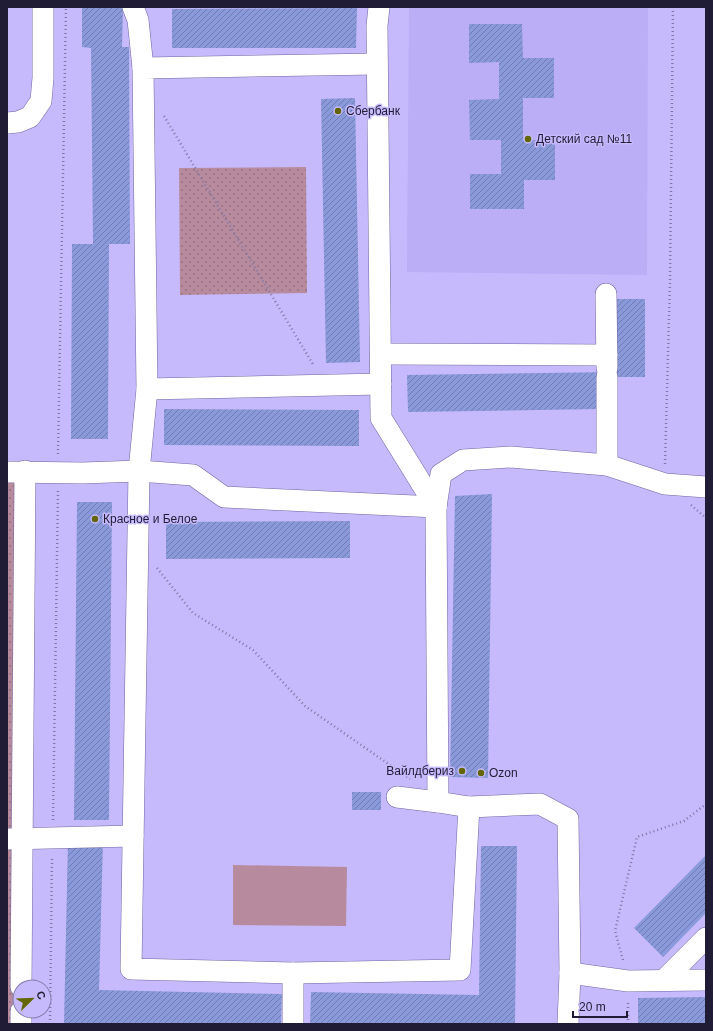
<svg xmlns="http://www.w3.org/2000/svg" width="713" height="1031" font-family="Helvetica,sans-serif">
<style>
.built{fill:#bbadf6}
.grass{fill:url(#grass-dots)}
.garden{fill:#b78b9d}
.building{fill:url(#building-hatch)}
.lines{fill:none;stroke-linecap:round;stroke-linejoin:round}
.minor-casing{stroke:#7265a1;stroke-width:22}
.path{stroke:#8077a7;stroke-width:2.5;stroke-dasharray:1 3;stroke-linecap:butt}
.minor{stroke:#fff;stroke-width:21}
.poi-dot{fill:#626704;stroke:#c6bafc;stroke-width:1.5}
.labels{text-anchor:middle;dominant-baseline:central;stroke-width:3;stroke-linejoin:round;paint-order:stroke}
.poi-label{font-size:12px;fill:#211c35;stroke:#c6bafc;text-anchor:start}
</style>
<defs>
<pattern id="grass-dots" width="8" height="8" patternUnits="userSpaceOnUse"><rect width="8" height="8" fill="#b78b9d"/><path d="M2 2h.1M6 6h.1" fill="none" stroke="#947181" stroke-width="1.8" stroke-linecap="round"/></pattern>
<pattern id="building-hatch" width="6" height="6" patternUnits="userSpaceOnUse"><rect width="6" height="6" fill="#8999d9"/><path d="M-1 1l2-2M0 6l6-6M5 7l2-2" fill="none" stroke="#707cb1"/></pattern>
</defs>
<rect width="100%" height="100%" fill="#c6bafc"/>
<polygon class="built" points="409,7 648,7 647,275 407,272"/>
<g class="grass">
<polygon points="306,167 307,293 180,295 179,168"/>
<polygon points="7,481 19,481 21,832 7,832"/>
<polygon points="7,847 15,847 18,1024 7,1024"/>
</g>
<polygon class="garden" points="233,865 347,867 346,926 233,925"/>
<g class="building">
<polygon points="82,7 123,7 122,47 129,47 130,244 109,244 108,439 71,439 72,244 93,244 91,48 82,47"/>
<polygon points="357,8 356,48 172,48 172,9"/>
<polygon points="469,24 522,24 523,58 554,58 554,98 523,98 523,140 555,140 555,180 524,180 524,209 470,209 470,174 501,174 501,140 470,140 469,100 499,99 499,62 469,63"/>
<polygon points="355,98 360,362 326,363 321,99"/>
<polygon points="614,299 645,299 645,377 599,377 599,409 408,412 407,375 614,372"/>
<polygon points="164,409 359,410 359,446 164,445"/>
<polygon points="492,494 488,778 450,777 455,496"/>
<polygon points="77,502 112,502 109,820 74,820"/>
<polygon points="350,521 350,558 166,559 166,522"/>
<rect x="352" y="792" width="29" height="18"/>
<polygon points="68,840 103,841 99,990 282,994 281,1024 64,1024"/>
<polygon points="481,846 517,846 515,1024 310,1024 311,992 479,995"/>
<polygon points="706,855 706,913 663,957 634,928"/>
<polygon points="706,997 706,1024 638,1024 638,998"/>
</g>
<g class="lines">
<g class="minor-casing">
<g id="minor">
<polyline points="133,7 138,20 143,68"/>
<polyline points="379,7 377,26 381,418 436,507"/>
<polyline points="377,64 143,68 147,389 381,384"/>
<polyline points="7,123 18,122 30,117 41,101 43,78 43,7"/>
<polyline points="606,294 607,368"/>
<polyline points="381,354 607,355"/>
<polyline points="607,377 607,465"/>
<polyline points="147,389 139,471 131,969 293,973 460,970 469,807"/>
<polyline points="7,472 83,473 139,471 193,475 224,497 436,507"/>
<polyline points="397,797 438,802"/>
<polyline points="8,839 133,836"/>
<polyline points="570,973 628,981 706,980"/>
<polyline points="664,980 706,938"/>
<polyline points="21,987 25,471"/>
<polyline points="21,1024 21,1011"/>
<polyline points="293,1024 293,973"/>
<polyline points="568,1024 570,973 568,819 540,804 469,807 438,802 436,507 441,474 463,460 511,457 607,465 665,484 706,487"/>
</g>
</g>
<g class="path">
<polyline points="164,116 314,366"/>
<polyline points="58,454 66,7"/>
<polyline points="665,464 670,281 673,7"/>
<polyline points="691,505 706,518"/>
<polyline points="157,568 193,613 253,650 305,706 410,779"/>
<polyline points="53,820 58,491"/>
<polyline points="623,960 615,931 637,837 684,821 706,804"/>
<polyline points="50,1024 52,857"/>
<polyline points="628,1024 628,1001"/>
</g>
<use href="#minor" class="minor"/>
</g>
<g class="poi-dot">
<circle cx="338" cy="111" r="4"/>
<circle cx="528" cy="139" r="4"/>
<circle cx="95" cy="519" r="4"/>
<circle cx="462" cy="771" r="4"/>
<circle cx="481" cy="773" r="4"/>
</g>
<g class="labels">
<g class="poi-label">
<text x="346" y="111">Сбербанк</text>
<text x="536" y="139">Детский сад №11</text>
<text x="103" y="519">Красное и Белое</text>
<text x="454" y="771" text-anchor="end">Вайлдбериз</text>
<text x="489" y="773">Ozon</text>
</g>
</g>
<rect width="713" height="1031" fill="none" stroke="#211c35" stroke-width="16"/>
<g transform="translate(32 999) rotate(67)"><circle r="19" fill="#c6bafc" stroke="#847bac"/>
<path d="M0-3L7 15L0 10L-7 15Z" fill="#626704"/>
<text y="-6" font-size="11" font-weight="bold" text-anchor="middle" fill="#211c35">С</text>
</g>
<path d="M573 1011v6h54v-6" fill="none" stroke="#211c35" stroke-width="2"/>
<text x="579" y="1011" font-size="12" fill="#211c35" stroke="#c6bafc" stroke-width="3" paint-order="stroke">20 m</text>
</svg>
